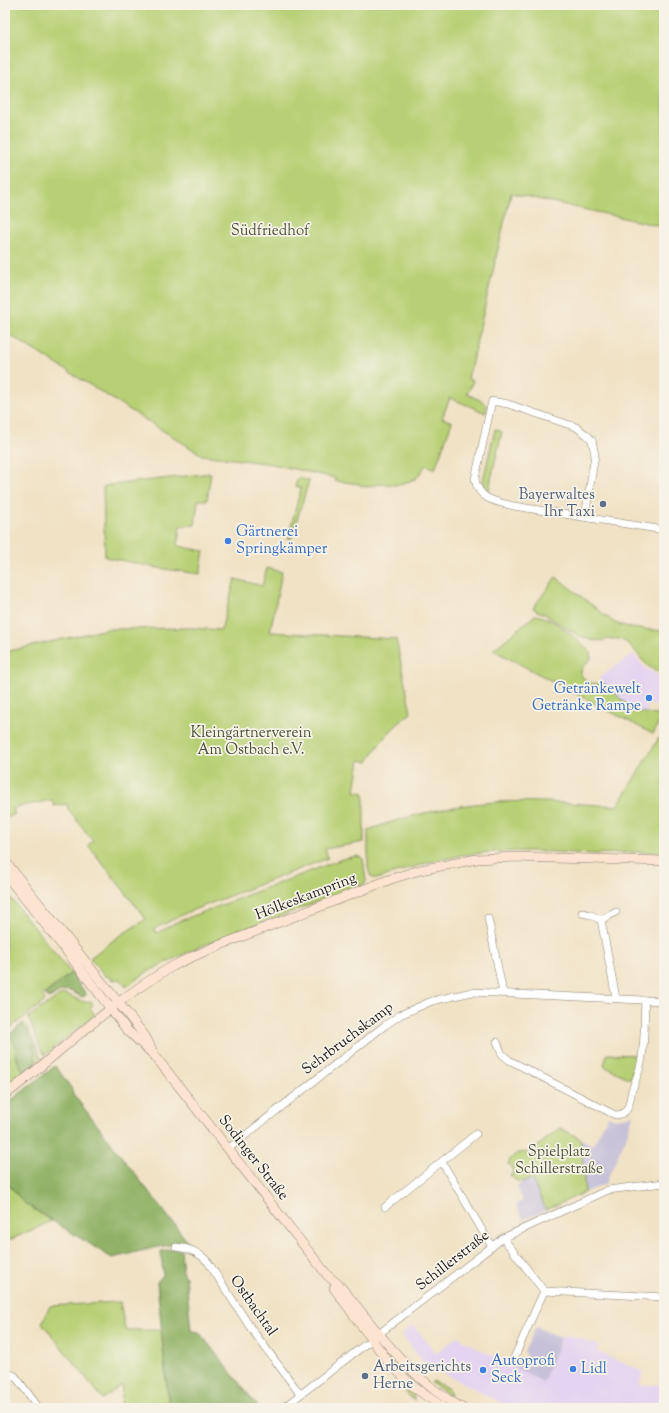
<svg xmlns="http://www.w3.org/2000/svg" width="669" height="1413" font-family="'Sorts Mill Goudy',serif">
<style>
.built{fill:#e4d3f1}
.industrial{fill:#c6c0d9}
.green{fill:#b7d075;stroke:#6a7648}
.forest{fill:#91b266;stroke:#566741}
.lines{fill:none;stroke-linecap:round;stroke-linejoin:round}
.street-casing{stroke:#867f70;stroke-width:8}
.secondary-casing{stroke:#867f70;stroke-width:10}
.street{stroke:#fff;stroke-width:7}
.secondary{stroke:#fde4d1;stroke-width:9}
.service-dot{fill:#5c6f8a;stroke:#f7f3e8;stroke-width:1.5}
.shop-dot{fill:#3f7fe0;stroke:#f7f3e8;stroke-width:1.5}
.labels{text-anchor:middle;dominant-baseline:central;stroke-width:3.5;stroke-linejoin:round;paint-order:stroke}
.park-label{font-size:15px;fill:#4a5237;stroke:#f7f3e8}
.service-label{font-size:15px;fill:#4e5e75;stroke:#f7f3e8;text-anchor:end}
.shop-label{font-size:15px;fill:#366cbe;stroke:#f7f3e8;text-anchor:start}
.street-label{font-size:15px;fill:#1c1c1c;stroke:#f7f3e8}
</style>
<rect width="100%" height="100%" fill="#f7f3e8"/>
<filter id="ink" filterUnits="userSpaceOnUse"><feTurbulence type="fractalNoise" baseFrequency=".025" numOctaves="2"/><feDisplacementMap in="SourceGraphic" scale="8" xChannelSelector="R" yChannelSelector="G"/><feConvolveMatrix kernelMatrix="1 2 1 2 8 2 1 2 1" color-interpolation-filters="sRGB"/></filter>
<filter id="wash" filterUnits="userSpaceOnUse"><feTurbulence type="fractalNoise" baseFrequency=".012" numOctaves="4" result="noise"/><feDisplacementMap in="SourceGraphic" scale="16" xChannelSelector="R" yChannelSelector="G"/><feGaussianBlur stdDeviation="0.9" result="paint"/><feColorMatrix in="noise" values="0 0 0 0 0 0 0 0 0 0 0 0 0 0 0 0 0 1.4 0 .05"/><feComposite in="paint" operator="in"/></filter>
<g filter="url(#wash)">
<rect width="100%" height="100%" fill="#f1e2c5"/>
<g class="built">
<polygon points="633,654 642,665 648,670 658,675 664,676 664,696 661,707 648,704 646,713 635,712 630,708 599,678"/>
<polygon points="413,1325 436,1353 458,1336 466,1342 543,1382 562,1336 565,1335 566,1338 570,1335 578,1339 579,1337 583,1340 593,1344 595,1343 598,1347 597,1349 598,1352 644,1372 639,1385 664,1385 664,1408 511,1408 424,1363 401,1334"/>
</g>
<g class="industrial">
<polygon points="634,1113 625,1140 605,1184 585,1192 581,1139 593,1145 608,1116 615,1119 623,1118"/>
<polygon points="532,1179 546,1210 523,1220 516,1204 523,1201 517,1187 523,1182"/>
<polygon points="536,1327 561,1338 543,1382 514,1367 517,1363 523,1362 526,1355 524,1352"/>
</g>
<g class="green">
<polygon points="5,5 664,5 664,123 662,146 664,147 664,227 511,193 468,379 473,381 467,394 482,401 487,406 486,413 450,398 442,418 452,422 435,469 426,465 417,478 399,485 379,484 367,487 361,486 360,484 335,481 335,478 272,464 202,455 5,332"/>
<polygon points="495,429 502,432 491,479 489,492 485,487 483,480"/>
<polygon points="211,473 207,500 198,500 195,525 180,526 178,546 204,551 200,574 158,568 105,557 103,487 110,485"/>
<polygon points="298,478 309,481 291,539 288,538 301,488 295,486"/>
<path d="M267 568 282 572 270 632 396 639 411 713C393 727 379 741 368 762L360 760 355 791 364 793V842L325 849 328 858 188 912 154 929 157 933 177 922 342 859 357 856 363 858 366 881 365 884 194 949 147 972 126 987 120 979 113 980 109 977 105 976 90 958 115 939 146 919 88 845 93 841 68 809 67 804 54 806 52 800 17 807 13 809 15 814 5 819V652L107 629 192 628 221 630 235 579 262 586Z"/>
<path d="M556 577 615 623 631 628 664 631V673C641 669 641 651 624 641 614 635 602 643 591 640 577 637 556 621 543 613L539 612 533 608Z"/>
<path d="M535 615C553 617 574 637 588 649L590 652 591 659C585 664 581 667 581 675L588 683 605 684 634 711 662 716 653 734 493 650Z"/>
<path d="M659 738 664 741V853L637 852 595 854 533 851 491 852 463 855 430 862 376 879 371 877 368 868V830C409 815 452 805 496 802 536 800 577 804 617 806Z"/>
<polygon points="5,891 71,973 42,996 45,999 44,1002 5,1032"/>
<path d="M64 994C74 995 81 1005 91 1001L93 1004 90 1008 95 1015 45 1055 41 1050 28 1017 59 996Z"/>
<polygon points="25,1023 27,1025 41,1058 37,1062 27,1030 22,1024"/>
<path d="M9 1033C10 1036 12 1039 14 1042 18 1051 15 1065 25 1071L22 1073 23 1074 5 1087V1075L9 1061 5 1040Z"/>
<polygon points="607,1054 638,1055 630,1079 604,1066"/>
<path d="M560 1128 581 1139 585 1192 546 1210 532 1179C523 1183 516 1183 510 1175L513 1174 512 1168 508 1164C512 1154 519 1151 529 1153Z"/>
<polygon points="5,1180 24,1203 52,1221 5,1242"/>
<polygon points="120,1302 125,1330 161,1330 169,1408 121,1408 122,1385 103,1399 42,1323 50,1306"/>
<path d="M390 1355C409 1376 430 1394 454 1408H450L418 1385 388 1356Z"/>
<polygon points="433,1381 449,1389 451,1396 431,1383"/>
<polygon points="403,1382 413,1390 414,1401 406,1392 401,1384"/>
</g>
<g class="forest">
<path d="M71 973 86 994 85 996 81 997C64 985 64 992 48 998L45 994Z"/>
<path d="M22 1024C29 1033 33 1043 36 1055L34 1056 37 1062 25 1071C16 1066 17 1053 14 1044 13 1040 11 1037 9 1035Z"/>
<path d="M55 1066 72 1089 73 1094 194 1250C192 1248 189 1245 187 1244 176 1241 126 1255 112 1258L24 1203 5 1180V1105Z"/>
<polygon points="174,1249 181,1250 183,1274 186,1277 191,1331 199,1332 259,1408 169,1408 157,1282 163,1275 161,1251"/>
</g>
</g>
<g filter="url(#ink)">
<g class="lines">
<g class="street-casing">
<g id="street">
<path d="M585 517 595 455 592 440 587 435 576 427 508 404 492 401 475 479C478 500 497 502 514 506L664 530"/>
<polyline points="582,913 591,915 601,920"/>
<polyline points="488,918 503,993"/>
<polyline points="616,998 601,920 616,912"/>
<path d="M497 1042 502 1054 509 1060 615 1115C631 1115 629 1100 632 1090 636 1079 641 1068 642 1057 645 1038 644 1019 645 1000"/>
<polyline points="228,1149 384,1026 400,1015 432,1001 472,992 664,1001"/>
<polyline points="442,1162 492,1247"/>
<polyline points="385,1207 476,1134"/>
<polyline points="503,1238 544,1291 664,1297"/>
<path d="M176 1247C189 1248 199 1252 208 1262L250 1327 300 1394"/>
<polyline points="514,1358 544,1291"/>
<polyline points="5,1372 15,1376 39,1408"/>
<polyline points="283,1408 503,1238 608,1190 664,1183"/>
</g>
</g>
<g class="secondary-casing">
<g id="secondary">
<polyline points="5,861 145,1036 153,1052"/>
<path d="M5 874 68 953 127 1030 155 1056 328 1276 339 1285C378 1331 409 1379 462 1408"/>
<path d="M5 1095C60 1053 113 1000 173 966 186 959 201 953 215 947L391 879 420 870 477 859 516 857 664 861"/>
<polyline points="334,1288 390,1364 415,1388 444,1408"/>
</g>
</g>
<use href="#street" class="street"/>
<use href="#secondary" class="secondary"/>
</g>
</g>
<g class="service-dot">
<circle cx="603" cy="504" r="4"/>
<circle cx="365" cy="1376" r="4"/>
</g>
<g class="shop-dot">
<circle cx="228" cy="541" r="4"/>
<circle cx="649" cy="698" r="4"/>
<circle cx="573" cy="1369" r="4"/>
<circle cx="483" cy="1370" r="4"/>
</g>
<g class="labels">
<g class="park-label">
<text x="270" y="231">Südfriedhof</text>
<text x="251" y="733">Kleingärtnerverein<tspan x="251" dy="17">Am Ostbach e.V.</tspan></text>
<text x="559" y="1152">Spielplatz<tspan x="559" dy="17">Schillerstraße</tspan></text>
</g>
<g class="service-label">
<text x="595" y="495">Bayerwaltes<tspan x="595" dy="17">Ihr Taxi</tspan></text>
<text x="373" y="1367" text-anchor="start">Arbeitsgerichts<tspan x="373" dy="17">Herne</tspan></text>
</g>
<g class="shop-label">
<text x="236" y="532">Gärtnerei<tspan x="236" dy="17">Springkämper</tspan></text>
<text x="641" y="689" text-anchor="end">Getränkewelt<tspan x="641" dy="17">Getränke Rampe</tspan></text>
<text x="491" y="1361">Autoprofi<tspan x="491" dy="17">Seck</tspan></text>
<text x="581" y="1369">Lidl</text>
</g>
<g class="street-label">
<text transform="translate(306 897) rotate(-21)">Hölkeskampring</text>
<text transform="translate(348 1039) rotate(-37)">Sehrbruchskamp</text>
<text transform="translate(253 1158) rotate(52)">Sodinger Straße</text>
<text transform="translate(453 1261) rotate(-38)">Schillerstraße</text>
<text transform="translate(253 1306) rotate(55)">Ostbachtal</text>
</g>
</g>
<rect width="669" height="1413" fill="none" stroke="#f7f3e8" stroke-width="20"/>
</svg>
